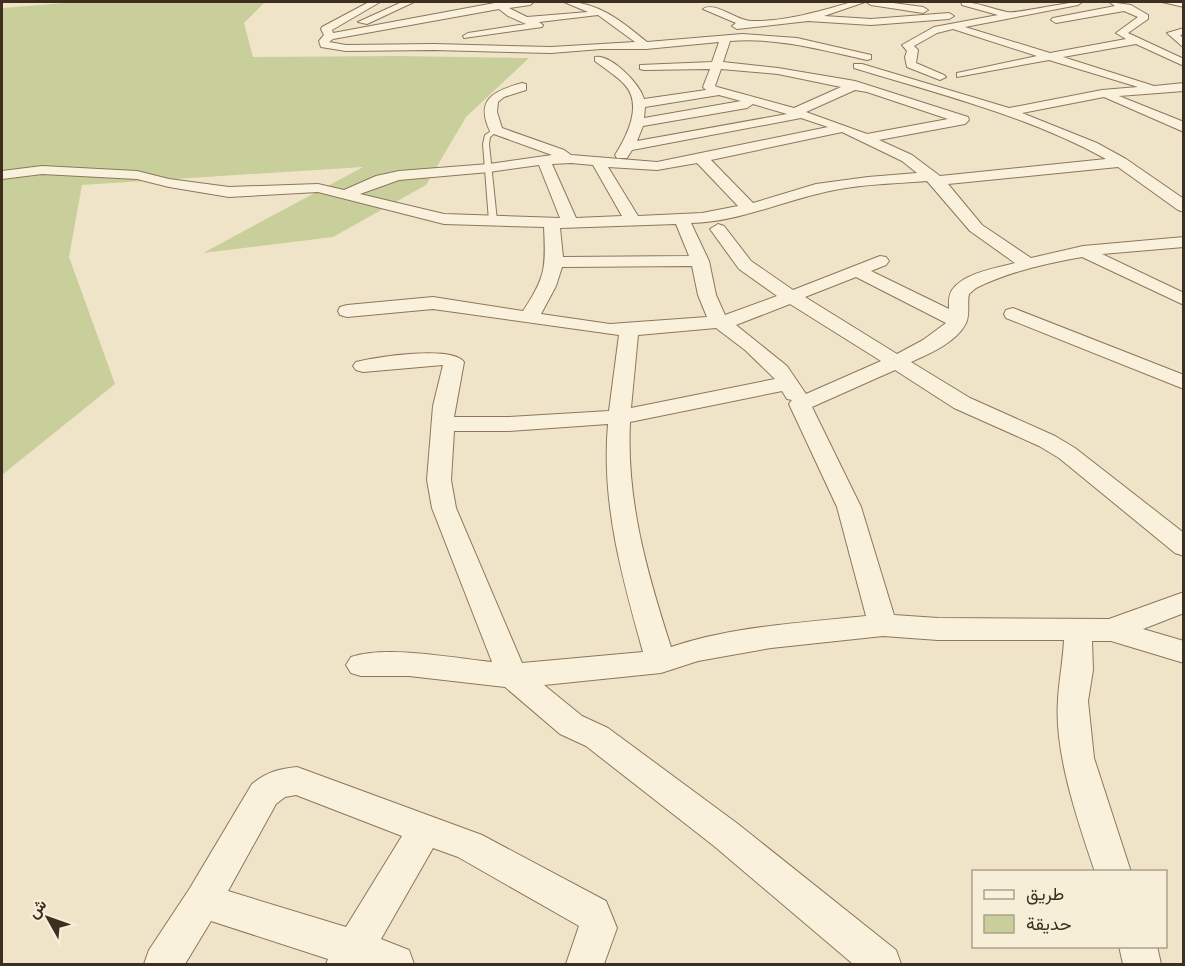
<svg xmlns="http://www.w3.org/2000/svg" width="1185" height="966" font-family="'Noto Serif',Vazirmatn,serif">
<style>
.green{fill:#c9cf9b}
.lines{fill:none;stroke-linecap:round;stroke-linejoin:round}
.lane-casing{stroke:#8d765c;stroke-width:2}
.street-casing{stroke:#8d765c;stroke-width:2}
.lane{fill:#faf1dc;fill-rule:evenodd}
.street{fill:#faf1dc;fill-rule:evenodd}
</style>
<rect width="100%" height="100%" fill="#f0e4c8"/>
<polygon class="green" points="77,2 265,2 244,23 253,57 398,56 529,58 466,117 426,185 333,237 203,253 363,167 82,185 69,257 115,384 2,475 2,8"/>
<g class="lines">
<g class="lane-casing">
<polygon id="lane" points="496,128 499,130 490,137 489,144 497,221 493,223 489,221 483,144 485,135"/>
</g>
<g class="street-casing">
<g id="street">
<path d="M369 2H380L332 30 333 33 500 2H534L530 5 509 8 527 17 588 12 564 2C597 0 624 23 647 42L742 34 797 38 871 55V59L867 60C822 50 776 37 730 41L723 62 778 68 855 81 968 117 969 120 965 124 879 140 912 155 940 176 1106 159C1028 116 939 94 854 68V64H862L1009 108 1102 90 1138 87 1049 60 957 77V73L1037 56 953 29 937 33 914 46 918 50 916 63 944 75 946 77 940 80 907 67 905 57 907 51 902 45 934 27 998 15 962 5 961 2C977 2 992 9 1007 12 1018 14 1064 2 1082 2L1078 5 965 27 1050 53 1126 39 1116 33 1138 17 1124 11 1056 23 1051 20 1053 18 1115 6 1109 2 1131 5 1148 15V19L1128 33 1184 59V66L1136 44 1063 57 1154 86 1184 83V91L1119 96 1184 122V132L1104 97 1022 113 1097 143 1126 159 1184 199V212L1178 210 1118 167 948 184 982 225 1031 258 1083 246 1184 237V247L1102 254 1184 293V305L1082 257C1047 263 1008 272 976 288L969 294C967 303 970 315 966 323 957 342 929 354 911 362L970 398 1055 436 1075 448 1184 533V556L1175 553 1059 458 1039 446 954 408 895 370 812 407 861 507 894 615 938 618 1109 619 1184 592V613L1143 629 1184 641V663L1111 641H1092L1093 670 1088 701 1094 758 1131 872H1095C1078 822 1054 753 1058 700 1059 680 1063 661 1064 640H938L883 636 771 648 698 661 661 673 544 685 582 716 608 728 738 824 896 950 901 964H853L714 846 586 746 560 734 505 687 409 676H361L351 673 346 665 351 657C387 645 453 658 492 662L432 508 427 480 433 406 443 365 363 372 356 370 353 366 356 362C376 357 452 345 464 362L454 417H509L609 411 619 335 433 309 347 317 340 315 338 311 340 307 347 305 433 297 523 311C546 277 546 266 544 227L444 224 318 192 229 197 169 187 137 179 42 174 2 179V171L42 166 137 171 169 179 229 187 318 184 344 190 376 176 399 171 489 164 552 155 491 133C474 100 493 91 522 83L526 84V90L504 97 498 102 497 112 502 128 564 150 571 155 657 162 828 127 801 118 632 150 627 158H617L615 155C627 136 643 105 625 85 617 76 605 69 595 61V57C611 54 640 84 644 99L706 90 703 87 710 69 644 70 640 69V65L712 62 719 42 646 49H601L551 53 434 50 346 51 321 47 319 41 324 35 321 29 322 27ZM499 9 508 16 526 24 468 33 463 36 464 38 542 27 543 25 539 22 598 15 635 42 551 47 434 44 346 45 329 42 333 39ZM721 69 778 74 841 87 794 108 717 87 715 86ZM855 90 867 92 948 119 867 134 806 112ZM719 95 741 101 644 118 645 107ZM753 104 787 114 637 141 643 126 747 108ZM842 132 902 161 917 173 868 177 816 184 753 203 711 160ZM571 163 593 165 622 216 576 218 552 164ZM697 163 738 206 702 213 638 216 608 167 657 170ZM539 165 560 218 444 214 360 194 399 180 489 172ZM927 181 970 231 1015 263C996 268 964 273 952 290 948 296 949 303 949 309L871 271 886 265 889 261 886 257 880 256 793 290 751 261 724 226 718 224 710 229 739 269 777 296 725 315 716 295 709 261 691 223C735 222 776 204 817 194 853 184 891 184 927 181ZM676 224 689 256 563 257 560 228ZM692 266 698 295 707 317 610 324 541 314 556 286 562 267ZM856 277 946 323 923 340 897 354 805 297ZM790 304 881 361 806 394 787 366 736 325ZM716 328 745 350 775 379 631 408 638 335ZM782 391 787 399 792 400 789 404 837 507 866 616C801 623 733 626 671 647 647 573 626 500 630 422ZM608 424C601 503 622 577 643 652L522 663 456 508 451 480 454 431H509Z"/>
<polygon points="402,2 414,2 367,24 358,22"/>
<path d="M852 2H865L824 16 871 19 949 13 954 16 949 19 871 25 808 21 737 29 732 26 736 23 703 9C715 1 737 21 751 21 785 22 820 11 852 2Z"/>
<polygon points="866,2 886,2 923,7 928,10 923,13 871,5"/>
<polygon points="1162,2 1184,2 1184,7"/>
<polygon points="1184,28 1184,34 1180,35 1184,39 1184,48 1167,33"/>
<polygon points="1013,308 1184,375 1184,389 1006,318 1004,314 1006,310"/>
<path d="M297 767 482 835 606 901 617 928 604 964H566L579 926 458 857 433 848 381 939 409 950 414 964H326L328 959 211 921 185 964H144L149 950 190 888 252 784C267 772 278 769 297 767ZM296 795 402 836 346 927 228 891 276 804 285 797Z"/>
<polygon points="1119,946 1157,946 1161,964 1123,964"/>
</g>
</g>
<use href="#lane" class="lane"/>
<use href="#street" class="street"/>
</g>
<rect width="1185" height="966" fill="none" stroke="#3d2e20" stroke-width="6"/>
<rect x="972" y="870" width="195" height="78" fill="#f7eed8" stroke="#ada18e" stroke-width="1.5"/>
<rect x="984" y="890" width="30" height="9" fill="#faf1dc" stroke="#ada18e" stroke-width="1.5"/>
<text x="1026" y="900" font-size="18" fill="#3d2e20">طريق</text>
<rect x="984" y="915" width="30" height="18" fill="#c9cf9b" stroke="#ada18e" stroke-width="1.5"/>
<text x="1026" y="930" font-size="18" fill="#3d2e20">حديقة</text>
<g transform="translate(48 918) rotate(310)" stroke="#f7eed8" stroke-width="4.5" paint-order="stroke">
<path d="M0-4.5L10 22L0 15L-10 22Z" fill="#3d2e20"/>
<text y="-9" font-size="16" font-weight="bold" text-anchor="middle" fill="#3d2e20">ش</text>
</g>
</svg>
